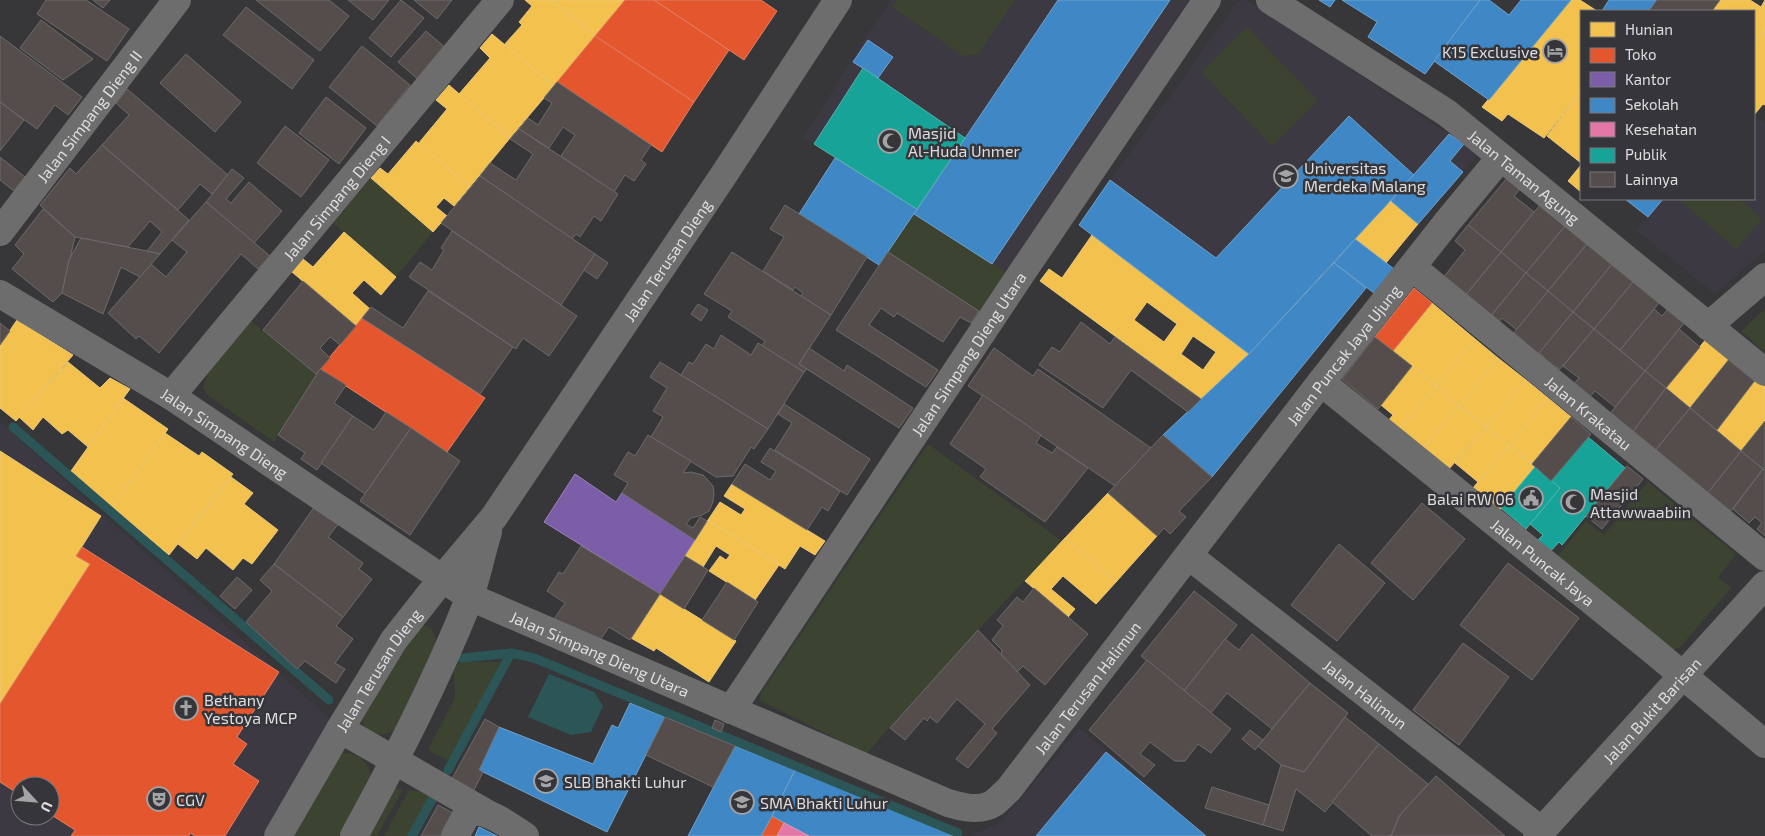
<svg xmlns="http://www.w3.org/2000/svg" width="1765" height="836" font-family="'Exo 2',sans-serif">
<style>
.built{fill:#3c3943;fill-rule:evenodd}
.green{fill:#3c4330}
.water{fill:#2b5556}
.homes{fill:#f2c14e;stroke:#ecc97a;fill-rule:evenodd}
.shops{fill:#e4572e;stroke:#e27f63}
.offices{fill:#7b5ea7;stroke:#9984b8}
.schools{fill:#3f88c5;stroke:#6fa2cd}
.health{fill:#e377a8;stroke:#e296b9}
.public{fill:#17a398;stroke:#53b4ae}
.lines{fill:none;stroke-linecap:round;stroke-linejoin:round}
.stream{stroke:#2b5556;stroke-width:9}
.building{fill:#544d4b;stroke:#6c6b6c}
.minor{stroke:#6d6d6e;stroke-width:28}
.labels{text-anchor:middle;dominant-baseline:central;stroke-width:5;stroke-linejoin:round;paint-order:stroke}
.poi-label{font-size:16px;fill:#dedde0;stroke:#36353a;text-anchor:start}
.street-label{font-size:16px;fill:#dedde0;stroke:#36353a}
</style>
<rect width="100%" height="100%" fill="#373639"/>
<g class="built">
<polygon points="891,0 1189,0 1006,272 914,214 917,209 804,137 867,35"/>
<polygon points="1244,0 1247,0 1464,144 1472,151 1474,156 1474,159 1418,224 1391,201 1249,354 1079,225 1236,3"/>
<polygon points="1754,116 1765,123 1765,250 1715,294 1636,230 1663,199 1754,199"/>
<path d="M0 422 331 720 262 836H0ZM20 786H50V816H20Z"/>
<polygon points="1079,728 1209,836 970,836 1001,822"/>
</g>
<g class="green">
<polygon points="897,0 1015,0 977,55 963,56 892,7"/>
<polygon points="1247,27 1318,101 1272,146 1201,72"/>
<polygon points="371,178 433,232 396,277 333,223"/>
<polygon points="1685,199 1740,199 1762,219 1736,249 1682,202"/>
<polygon points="914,214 1006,272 979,311 888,252"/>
<polygon points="1765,309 1765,353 1741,331"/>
<polygon points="251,321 316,374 274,442 209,396 203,388 208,373"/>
<polygon points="928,444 1062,541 978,630 866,754 765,703 760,700 761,693"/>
<polygon points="1648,482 1736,554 1718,577 1731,588 1680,647 1673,650 1556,558 1586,521 1604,535"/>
<path d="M426 626 432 629 436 639 430 668 396 730C380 738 367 737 361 719L417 627Z"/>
<polygon points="458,662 502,662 449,761 428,750 455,698 454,671"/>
<path d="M343 753C360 754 366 759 371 775L339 836H291L338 757Z"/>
<polygon points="395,788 403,789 377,836 367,836"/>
<polygon points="409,790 431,793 408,836 384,836"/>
</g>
<polygon class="water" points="549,674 594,692 603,706 591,732 571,735 528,717"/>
<g class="homes">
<polygon points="525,0 552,0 595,36 554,86 504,45 522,25 519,22 532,6"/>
<polygon points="552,0 625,0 595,36"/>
<polygon points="1571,0 1580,0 1597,11 1581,11 1581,91 1544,138 1508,114 1502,121 1482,107"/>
<polygon points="1720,0 1750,0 1761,7 1765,0 1765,29 1754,46 1754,11 1712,11"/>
<polygon points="1765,29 1765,105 1763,104 1754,115 1754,46"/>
<polygon points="492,34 554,86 510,138 459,94 490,58 480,48"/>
<polygon points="449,85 510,138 470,187 418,144 447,109 436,100"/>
<polygon points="1581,91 1581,163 1547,136"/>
<polygon points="416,141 470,187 454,206 444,198 436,207 447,216 433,232 371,178 380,168 388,174"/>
<polygon points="1581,165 1581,192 1568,181"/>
<polygon points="1391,201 1418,224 1386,263 1355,239"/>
<polygon points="344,232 396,277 381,295 364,280 352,293 370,309 356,326 292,272 303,259 313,267"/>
<path d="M1092 235 1249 354 1201 399 1040 281 1049 269 1062 278ZM1147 302 1177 324 1164 342 1134 320ZM1193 336 1216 352 1203 370 1181 354Z"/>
<polygon points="1432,303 1475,339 1436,386 1393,351"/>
<polygon points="17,320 73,355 16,421 0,408 0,345"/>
<polygon points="1707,338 1730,358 1690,408 1666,388"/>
<polygon points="1475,339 1498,358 1459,406 1436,386"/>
<polygon points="1498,358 1526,380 1486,427 1459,406"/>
<polygon points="68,362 100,388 110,378 130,389 88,447 68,430 62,434 43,417 33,430 19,417"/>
<polygon points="1412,366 1436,386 1399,430 1388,421 1393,415 1381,405"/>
<polygon points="1756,379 1765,387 1765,421 1741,451 1717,430"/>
<polygon points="1526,380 1548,398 1509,446 1486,427"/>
<polygon points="1436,386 1459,406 1422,449 1399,430"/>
<polygon points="123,398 168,429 112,507 71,471"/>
<polygon points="1548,398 1571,417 1532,464 1509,446"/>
<polygon points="1459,406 1486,427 1448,470 1422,449"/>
<polygon points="1486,427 1509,446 1478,482 1455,463"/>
<polygon points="165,433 199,456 202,452 233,474 169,555 112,507"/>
<polygon points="1509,446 1535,467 1499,511 1472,489"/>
<polygon points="0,451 101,516 76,556 90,564 0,704"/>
<polygon points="231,477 253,493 244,504 278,530 252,564 243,558 233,570 206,548 197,559 178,544"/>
<polygon points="732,484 825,541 815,555 800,546 785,569 708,520 720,502 741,515 745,509 724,496"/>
<polygon points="1108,493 1157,536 1116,582 1065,538"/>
<polygon points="708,520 779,565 755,600 709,571 720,556 726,560 730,555 716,546 703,567 685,556"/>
<polygon points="1065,538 1116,582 1096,604 1063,576 1051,589 1075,609 1068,617 1025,581"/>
<polygon points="660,594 736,641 709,682 656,648 654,651 631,638"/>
</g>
<g class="shops">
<polygon points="625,0 654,0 729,50 694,102 595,36"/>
<polygon points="654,0 761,0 777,11 744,60"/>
<polygon points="595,36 694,102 662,152 557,82"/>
<polygon points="1414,288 1432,303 1393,351 1375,337"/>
<polygon points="362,318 485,398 447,452 320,369"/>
<polygon points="82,547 279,672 237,737 247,744 233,764 259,781 225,836 195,836 190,833 189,836 71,836 75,830 50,814 50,786 20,786 20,795 0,782 0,704 90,564 76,556"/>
<polygon points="772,816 784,823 777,836 761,836"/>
</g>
<polygon class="offices" points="575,474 616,502 622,493 695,540 660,594 544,522"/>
<g class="schools">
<polygon points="1058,0 1170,0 992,264 914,214"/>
<polygon points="1319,0 1335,0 1330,7"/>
<polygon points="1342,0 1480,0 1425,74 1368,37 1377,22"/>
<polygon points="1480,0 1489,0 1509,15 1521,0 1571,0 1489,100 1434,61"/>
<polygon points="1609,0 1657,0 1649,11 1602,11"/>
<polygon points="868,40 893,57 878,78 853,62"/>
<polygon points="1349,116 1414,175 1249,354 1079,225 1110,180 1216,258"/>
<polygon points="1449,134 1464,144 1450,161 1463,172 1418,224 1391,201"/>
<polygon points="835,158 917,209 879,265 799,214"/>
<polygon points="1625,199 1663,199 1648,217"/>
<polygon points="1355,239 1398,272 1378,296 1334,263"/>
<polygon points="1334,263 1366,288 1212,477 1163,435 1249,354"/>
<polygon points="630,703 665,717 607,832 479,770 499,727 593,764 612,725 618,728"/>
<polygon points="735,746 795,770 772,816 761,836 688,836"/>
<polygon points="1106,752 1206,836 1036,836"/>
<polygon points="795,770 955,836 809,836 772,816"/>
<polygon points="479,827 497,836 475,836"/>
</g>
<polygon class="health" points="784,823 809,836 777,836"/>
<g class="public">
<polygon points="863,68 965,138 917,209 814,144"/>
<polygon points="1588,437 1625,468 1562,545 1559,542 1548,554 1535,543 1543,535 1530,524 1560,488 1551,481"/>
<polygon points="1535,467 1560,488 1526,529 1501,508"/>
</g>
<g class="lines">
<g class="stream">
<polyline points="13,427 329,700"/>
<polyline points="462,658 511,653 534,658 958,833"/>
<polyline points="448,770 511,653"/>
<polyline points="412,836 433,798"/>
</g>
</g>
<g class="building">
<polygon points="46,0 86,0 129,29 107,61 37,14"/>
<polygon points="93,0 110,0 103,8"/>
<polygon points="256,0 329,0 349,16 320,51"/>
<polygon points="348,0 389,0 373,20"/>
<polygon points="401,0 424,18 391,57 369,38"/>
<polygon points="414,0 452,0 437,19"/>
<polygon points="1657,0 1720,0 1712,11 1649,11"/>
<polygon points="246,7 314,60 292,89 223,35"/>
<polygon points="41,20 93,59 63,80 20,48"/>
<polygon points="426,31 448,50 421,82 398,62"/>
<polygon points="0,36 82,97 68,115 55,105 37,129 0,102"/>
<polygon points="362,46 410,85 377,126 329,87"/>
<polygon points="186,54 241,102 215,132 160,83"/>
<polygon points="557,82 651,145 641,160 646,164 634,181 625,175 614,192 561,156 575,135 563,127 549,148 519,129 528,118 538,125 552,103 544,98"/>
<polygon points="127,89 228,175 212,194 200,184 178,210 102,145 129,115 116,103"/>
<polygon points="326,97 366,128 339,164 299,133"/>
<polygon points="0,102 24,120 0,151"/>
<polygon points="285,126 329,160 301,197 257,163"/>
<polygon points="519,129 618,194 601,221 594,216 580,237 576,234 572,239 480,176 490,163 516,180 533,154 510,139"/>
<polygon points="102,145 189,220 160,254 147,251 162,232 150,221 128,247 75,237 40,205 70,168 76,174"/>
<polygon points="0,157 25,177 14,191 0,180"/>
<polygon points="232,169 244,178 226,199 231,203 249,182 282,211 254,243 206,202"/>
<polygon points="480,176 595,254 561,305 441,223"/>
<polygon points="1507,178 1520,189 1514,196 1534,212 1501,252 1468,225"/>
<polygon points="206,202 270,256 258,269 241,254 159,353 139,336 136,339 108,313 151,264 166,277 187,252 172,240"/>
<polygon points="785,205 867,257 831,315 801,296 803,293 795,287 793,290 763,271 784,237 770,229"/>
<polygon points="1540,205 1565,226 1526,273 1501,252"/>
<polygon points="43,209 75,237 62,293 53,302 12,269 24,254 15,245"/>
<polygon points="1468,225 1501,252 1465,296 1443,278 1465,250 1455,241"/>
<polygon points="1565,226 1587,244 1548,291 1526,273"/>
<polygon points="452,231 577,316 549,356 523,338 516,349 409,277 420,262 432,270 444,250 441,248"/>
<polygon points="81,238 147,251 160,254 140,277 121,267 103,314 62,293 69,260"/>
<polygon points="1587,244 1612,264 1573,312 1548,291"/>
<polygon points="732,252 831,315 799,364 807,369 804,372 762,346 765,341 728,317 732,311 704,294"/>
<polygon points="888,252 979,311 971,323 960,317 943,342 897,313 894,317 881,308 869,325 938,370 926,387 836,330"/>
<polygon points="1501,252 1526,273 1490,317 1465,296"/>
<polygon points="595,254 608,263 597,279 584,270"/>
<polygon points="1612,264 1634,281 1594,329 1573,312"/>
<polygon points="1526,273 1548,291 1517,330 1502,318 1498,323 1490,317"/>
<polygon points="303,281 356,326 340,345 330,337 320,348 330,358 316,374 263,330"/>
<polygon points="1634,281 1659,303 1620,350 1594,329"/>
<polygon points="428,291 513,347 480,394 362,318 371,307 403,328"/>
<polygon points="1548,291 1573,312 1537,356 1512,335"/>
<polygon points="698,304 708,310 701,321 691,314"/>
<polygon points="1654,309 1662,316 1668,309 1685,322 1645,371 1620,350"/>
<polygon points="1573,312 1594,329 1560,369 1556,367 1554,370 1541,360 1544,357 1539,353"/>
<polygon points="1081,322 1110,344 1115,337 1201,399 1188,412 1131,370 1103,408 1039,365 1052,347 1060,352"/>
<polygon points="0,323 10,331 0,345"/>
<polygon points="1594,329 1645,371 1615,407 1595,391 1587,400 1572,386 1579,378 1563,366"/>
<polygon points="1679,329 1700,347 1666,388 1645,371"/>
<polygon points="721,335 751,355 758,343 804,372 768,429 681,375 689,362 693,364 706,344 714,349"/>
<polygon points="1375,337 1412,366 1378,409 1342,379"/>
<polygon points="809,348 844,371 847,365 913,408 899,428 799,364"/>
<polygon points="994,348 1033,376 1038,369 1151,448 1115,486 968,386"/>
<polygon points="1730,358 1756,379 1717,430 1690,408"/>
<polygon points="660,362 768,429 754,449 751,447 733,476 716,477 651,437 663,417 653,411 667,388 650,377"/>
<polygon points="320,369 346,385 334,403 353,416 317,470 301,459 305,453 278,435"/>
<polygon points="1645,371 1666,388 1631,434 1608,416"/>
<polygon points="1666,388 1690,408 1654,452 1631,434"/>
<polygon points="983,395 1041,435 1036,443 1052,453 1057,447 1088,468 1045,522 980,477 986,469 950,444"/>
<polygon points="784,404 870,459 847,495 775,450 792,423 778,414"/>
<polygon points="1690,408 1741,451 1707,494 1654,452"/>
<polygon points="386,412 411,428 365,494 321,463 353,416 374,430"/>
<polygon points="1571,417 1591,434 1551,481 1532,464"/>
<polygon points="1765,421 1765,467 1763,469 1741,451"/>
<polygon points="411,428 460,461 410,535 360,501"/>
<polygon points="648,435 691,461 683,473 691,472 703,475 713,486 714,494 713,502 709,511 702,515 691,518 686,524 693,528 700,517 707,521 695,540 622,493 628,483 614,475 628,452 635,456"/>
<polygon points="1163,435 1212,477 1179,511 1186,517 1170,534 1164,528 1157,536 1108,493"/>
<polygon points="770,448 840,491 828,511 822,507 807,530 732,484 745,464 770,480 776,471 761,462"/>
<polygon points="1741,451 1763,469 1730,512 1707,494"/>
<polygon points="1627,466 1643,479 1602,529 1586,516"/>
<polygon points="1763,469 1765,470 1765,536 1757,529 1762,523 1755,517 1749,523 1733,509"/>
<polygon points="1422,503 1465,539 1413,600 1371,563"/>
<polygon points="315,506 339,523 328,537 363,563 359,569 372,579 343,617 274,564"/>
<polygon points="1339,544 1385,583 1337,641 1291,605"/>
<polygon points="581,546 660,594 630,640 609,627 600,640 554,619 565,603 547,591 559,572 563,574"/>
<polygon points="685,556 708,570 684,609 660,594"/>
<polygon points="1508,563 1579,618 1532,680 1460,625"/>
<polygon points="274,564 343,617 336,626 353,639 335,663 345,669 336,683 305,661 297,669 246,622 272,591 260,580"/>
<polygon points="237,577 252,590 235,609 220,596"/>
<polygon points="727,582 758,602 734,640 702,620"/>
<polygon points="1034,588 1088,634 1045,685 1023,666 1017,672 1001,654 1002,650 992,640 1003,626 997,620 1017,597 1023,602"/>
<polygon points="1194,591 1237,625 1184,691 1141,656"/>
<polygon points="978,630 1030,685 992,729 997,733 968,768 956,759 985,724 957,699 937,723 930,717 927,721 924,718 905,740 890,728"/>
<polygon points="1252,634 1310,683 1272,729 1227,693 1211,713 1184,691 1225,639 1239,650"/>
<polygon points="1463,643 1509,677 1459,745 1413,710"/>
<polygon points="1147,660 1231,729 1211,753 1198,744 1185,761 1175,761 1150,742 1140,754 1155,765 1144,777 1089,730"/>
<polygon points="1310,683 1348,713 1304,772 1281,765 1258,746"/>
<polygon points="665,717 735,746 713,787 646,755"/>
<polygon points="1345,717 1379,744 1325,812 1296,789 1283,831 1263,825 1281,765 1304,772"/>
<polygon points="485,719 499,727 479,770 483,772 471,796 449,784"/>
<polygon points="715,720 724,724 721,732 712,728"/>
<polygon points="1250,730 1263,740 1255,750 1242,739"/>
<polygon points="1379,744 1428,784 1400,815 1391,836 1372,836 1332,802"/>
<polygon points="1436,776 1505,836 1391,836 1400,815"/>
<polygon points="1212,787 1269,805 1263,825 1205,808"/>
<polygon points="438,805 453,813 441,836 421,836"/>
</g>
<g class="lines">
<g class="minor">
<path id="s1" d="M1270 0 1447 113 1765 372"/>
<path id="s2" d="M0 232 177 0"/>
<path id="s3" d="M1412 267 1765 557"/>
<path id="s4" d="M0 294 171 396 470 597 948 803C962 807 980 812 994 803 999 799 1004 794 1009 789L1321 382 1448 221 1501 157"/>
<polyline points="1708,326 1765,277"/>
<path id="s5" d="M1321 382 1650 648 1765 744"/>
<path id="s6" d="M171 396 500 0"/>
<path id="s7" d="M1189 556 1542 831"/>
<path id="s8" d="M731 710 1021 274 1207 0"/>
<polyline points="340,729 486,813"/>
<path id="s9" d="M278 836 340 729 394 640 442 579 494 517 723 176 838 0"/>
<path d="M354 836C396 759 437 680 469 599 477 577 481 554 488 532"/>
<path d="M455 836 468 812C488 808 509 826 525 836"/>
<path id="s10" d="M1537 836 1765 585"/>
</g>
</g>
<defs>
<g id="hotel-ring" transform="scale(1.25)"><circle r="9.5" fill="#36353a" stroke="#a4a3a6" stroke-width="1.5"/><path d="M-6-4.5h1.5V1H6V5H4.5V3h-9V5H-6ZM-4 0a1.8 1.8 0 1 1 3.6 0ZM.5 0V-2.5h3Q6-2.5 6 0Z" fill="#a4a3a6"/></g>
<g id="mosque-ring" transform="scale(1.25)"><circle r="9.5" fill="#36353a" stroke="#a4a3a6" stroke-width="1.5"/><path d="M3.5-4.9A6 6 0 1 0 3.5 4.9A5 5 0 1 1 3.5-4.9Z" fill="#a4a3a6"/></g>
<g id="university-ring" transform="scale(1.25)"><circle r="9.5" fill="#36353a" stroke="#a4a3a6" stroke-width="1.5"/><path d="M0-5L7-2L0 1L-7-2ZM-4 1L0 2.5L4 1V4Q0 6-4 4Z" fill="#a4a3a6"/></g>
<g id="civic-ring" transform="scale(1.25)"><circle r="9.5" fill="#36353a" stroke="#a4a3a6" stroke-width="1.5"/><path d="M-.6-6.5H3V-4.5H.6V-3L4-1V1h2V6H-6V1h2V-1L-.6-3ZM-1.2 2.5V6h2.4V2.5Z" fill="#a4a3a6"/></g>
<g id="church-ring" transform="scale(1.25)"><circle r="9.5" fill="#36353a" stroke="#a4a3a6" stroke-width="1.5"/><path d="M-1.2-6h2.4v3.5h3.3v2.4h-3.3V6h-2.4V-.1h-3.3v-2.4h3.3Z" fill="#a4a3a6"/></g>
<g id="school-ring" transform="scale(1.25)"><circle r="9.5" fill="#36353a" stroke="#a4a3a6" stroke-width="1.5"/><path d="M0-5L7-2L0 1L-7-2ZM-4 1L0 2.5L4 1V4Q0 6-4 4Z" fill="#a4a3a6"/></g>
<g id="theatre-ring" transform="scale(1.25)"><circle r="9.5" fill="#36353a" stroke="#a4a3a6" stroke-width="1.5"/><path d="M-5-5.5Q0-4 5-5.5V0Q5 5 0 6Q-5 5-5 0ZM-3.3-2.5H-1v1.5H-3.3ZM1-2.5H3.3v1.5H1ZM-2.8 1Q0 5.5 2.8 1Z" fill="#a4a3a6"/></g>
</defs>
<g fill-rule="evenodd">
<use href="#hotel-ring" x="1555" y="51"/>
<use href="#mosque-ring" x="890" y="141"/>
<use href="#university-ring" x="1286" y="176"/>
<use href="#civic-ring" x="1531" y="498"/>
<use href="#mosque-ring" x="1573" y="502"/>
<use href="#church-ring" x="186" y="708"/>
<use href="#school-ring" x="546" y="781"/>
<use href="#theatre-ring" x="159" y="799"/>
<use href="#school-ring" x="742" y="802"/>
</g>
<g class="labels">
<g class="poi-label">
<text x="1538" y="51" text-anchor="end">K15 Exclusive</text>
<text x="908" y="132">Masjid<tspan x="908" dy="18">Al-Huda Unmer</tspan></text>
<text x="1304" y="167">Universitas<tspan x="1304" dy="18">Merdeka Malang</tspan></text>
<text x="1590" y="493">Masjid<tspan x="1590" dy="18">Attawwaabiin</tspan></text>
<text x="1514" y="498" text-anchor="end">Balai RW 06</text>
<text x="204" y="699">Bethany<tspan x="204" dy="18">Yestoya MCP</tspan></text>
<text x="564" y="781">SLB Bhakti Luhur</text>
<text x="176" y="799">CGV</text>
<text x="760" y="802">SMA Bhakti Luhur</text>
</g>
<g class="street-label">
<text stroke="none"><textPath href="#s2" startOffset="146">Jalan Simpang Dieng II</textPath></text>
<text stroke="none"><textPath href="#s1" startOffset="310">Jalan Taman Agung</textPath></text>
<text stroke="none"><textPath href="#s6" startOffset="258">Jalan Simpang Dieng I</textPath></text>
<text stroke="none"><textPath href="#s9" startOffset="696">Jalan Terusan Dieng</textPath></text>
<text stroke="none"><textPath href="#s8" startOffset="428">Jalan Simpang Dieng Utara</textPath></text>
<text stroke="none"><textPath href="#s4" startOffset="1696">Jalan Puncak Jaya Ujung</textPath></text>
<text stroke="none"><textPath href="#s3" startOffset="229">Jalan Krakatau</textPath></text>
<text stroke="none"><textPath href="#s4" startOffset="264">Jalan Simpang Dieng</textPath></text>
<text stroke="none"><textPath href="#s5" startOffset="286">Jalan Puncak Jaya</textPath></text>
<text stroke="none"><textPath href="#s4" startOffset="701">Jalan Simpang Dieng Utara</textPath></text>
<text stroke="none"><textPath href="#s9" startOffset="194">Jalan Terusan Dieng</textPath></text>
<text stroke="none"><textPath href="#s4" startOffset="1276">Jalan Terusan Halimun</textPath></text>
<text stroke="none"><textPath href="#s7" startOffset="224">Jalan Halimun</textPath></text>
<text stroke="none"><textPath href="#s10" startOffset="170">Jalan Bukit Barisan</textPath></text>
</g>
</g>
<rect x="1580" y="10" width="175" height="190" fill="#36353a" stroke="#79787c"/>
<rect x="1590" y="22" width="25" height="15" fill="#f2c14e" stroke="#79787c"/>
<text x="1625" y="35" font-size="15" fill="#dedde0">Hunian</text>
<rect x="1590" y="48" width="25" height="15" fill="#e4572e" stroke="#79787c"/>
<text x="1625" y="60" font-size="15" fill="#dedde0">Toko</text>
<rect x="1590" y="72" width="25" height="15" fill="#7b5ea7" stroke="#79787c"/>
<text x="1625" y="85" font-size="15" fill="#dedde0">Kantor</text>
<rect x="1590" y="98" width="25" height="15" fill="#3f88c5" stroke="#79787c"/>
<text x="1625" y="110" font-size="15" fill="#dedde0">Sekolah</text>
<rect x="1590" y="122" width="25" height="15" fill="#e377a8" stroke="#79787c"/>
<text x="1625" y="135" font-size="15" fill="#dedde0">Kesehatan</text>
<rect x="1590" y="148" width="25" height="15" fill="#17a398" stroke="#79787c"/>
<text x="1625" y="160" font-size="15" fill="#dedde0">Publik</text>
<rect x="1590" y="172" width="25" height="15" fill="#544d4b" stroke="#79787c"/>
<text x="1625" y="185" font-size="15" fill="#dedde0">Lainnya</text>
<g transform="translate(35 801) rotate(116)"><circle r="24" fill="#36353a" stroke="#79787c"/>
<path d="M0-4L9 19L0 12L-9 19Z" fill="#a4a3a6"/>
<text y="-8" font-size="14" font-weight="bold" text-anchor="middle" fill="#dedde0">U</text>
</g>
</svg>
